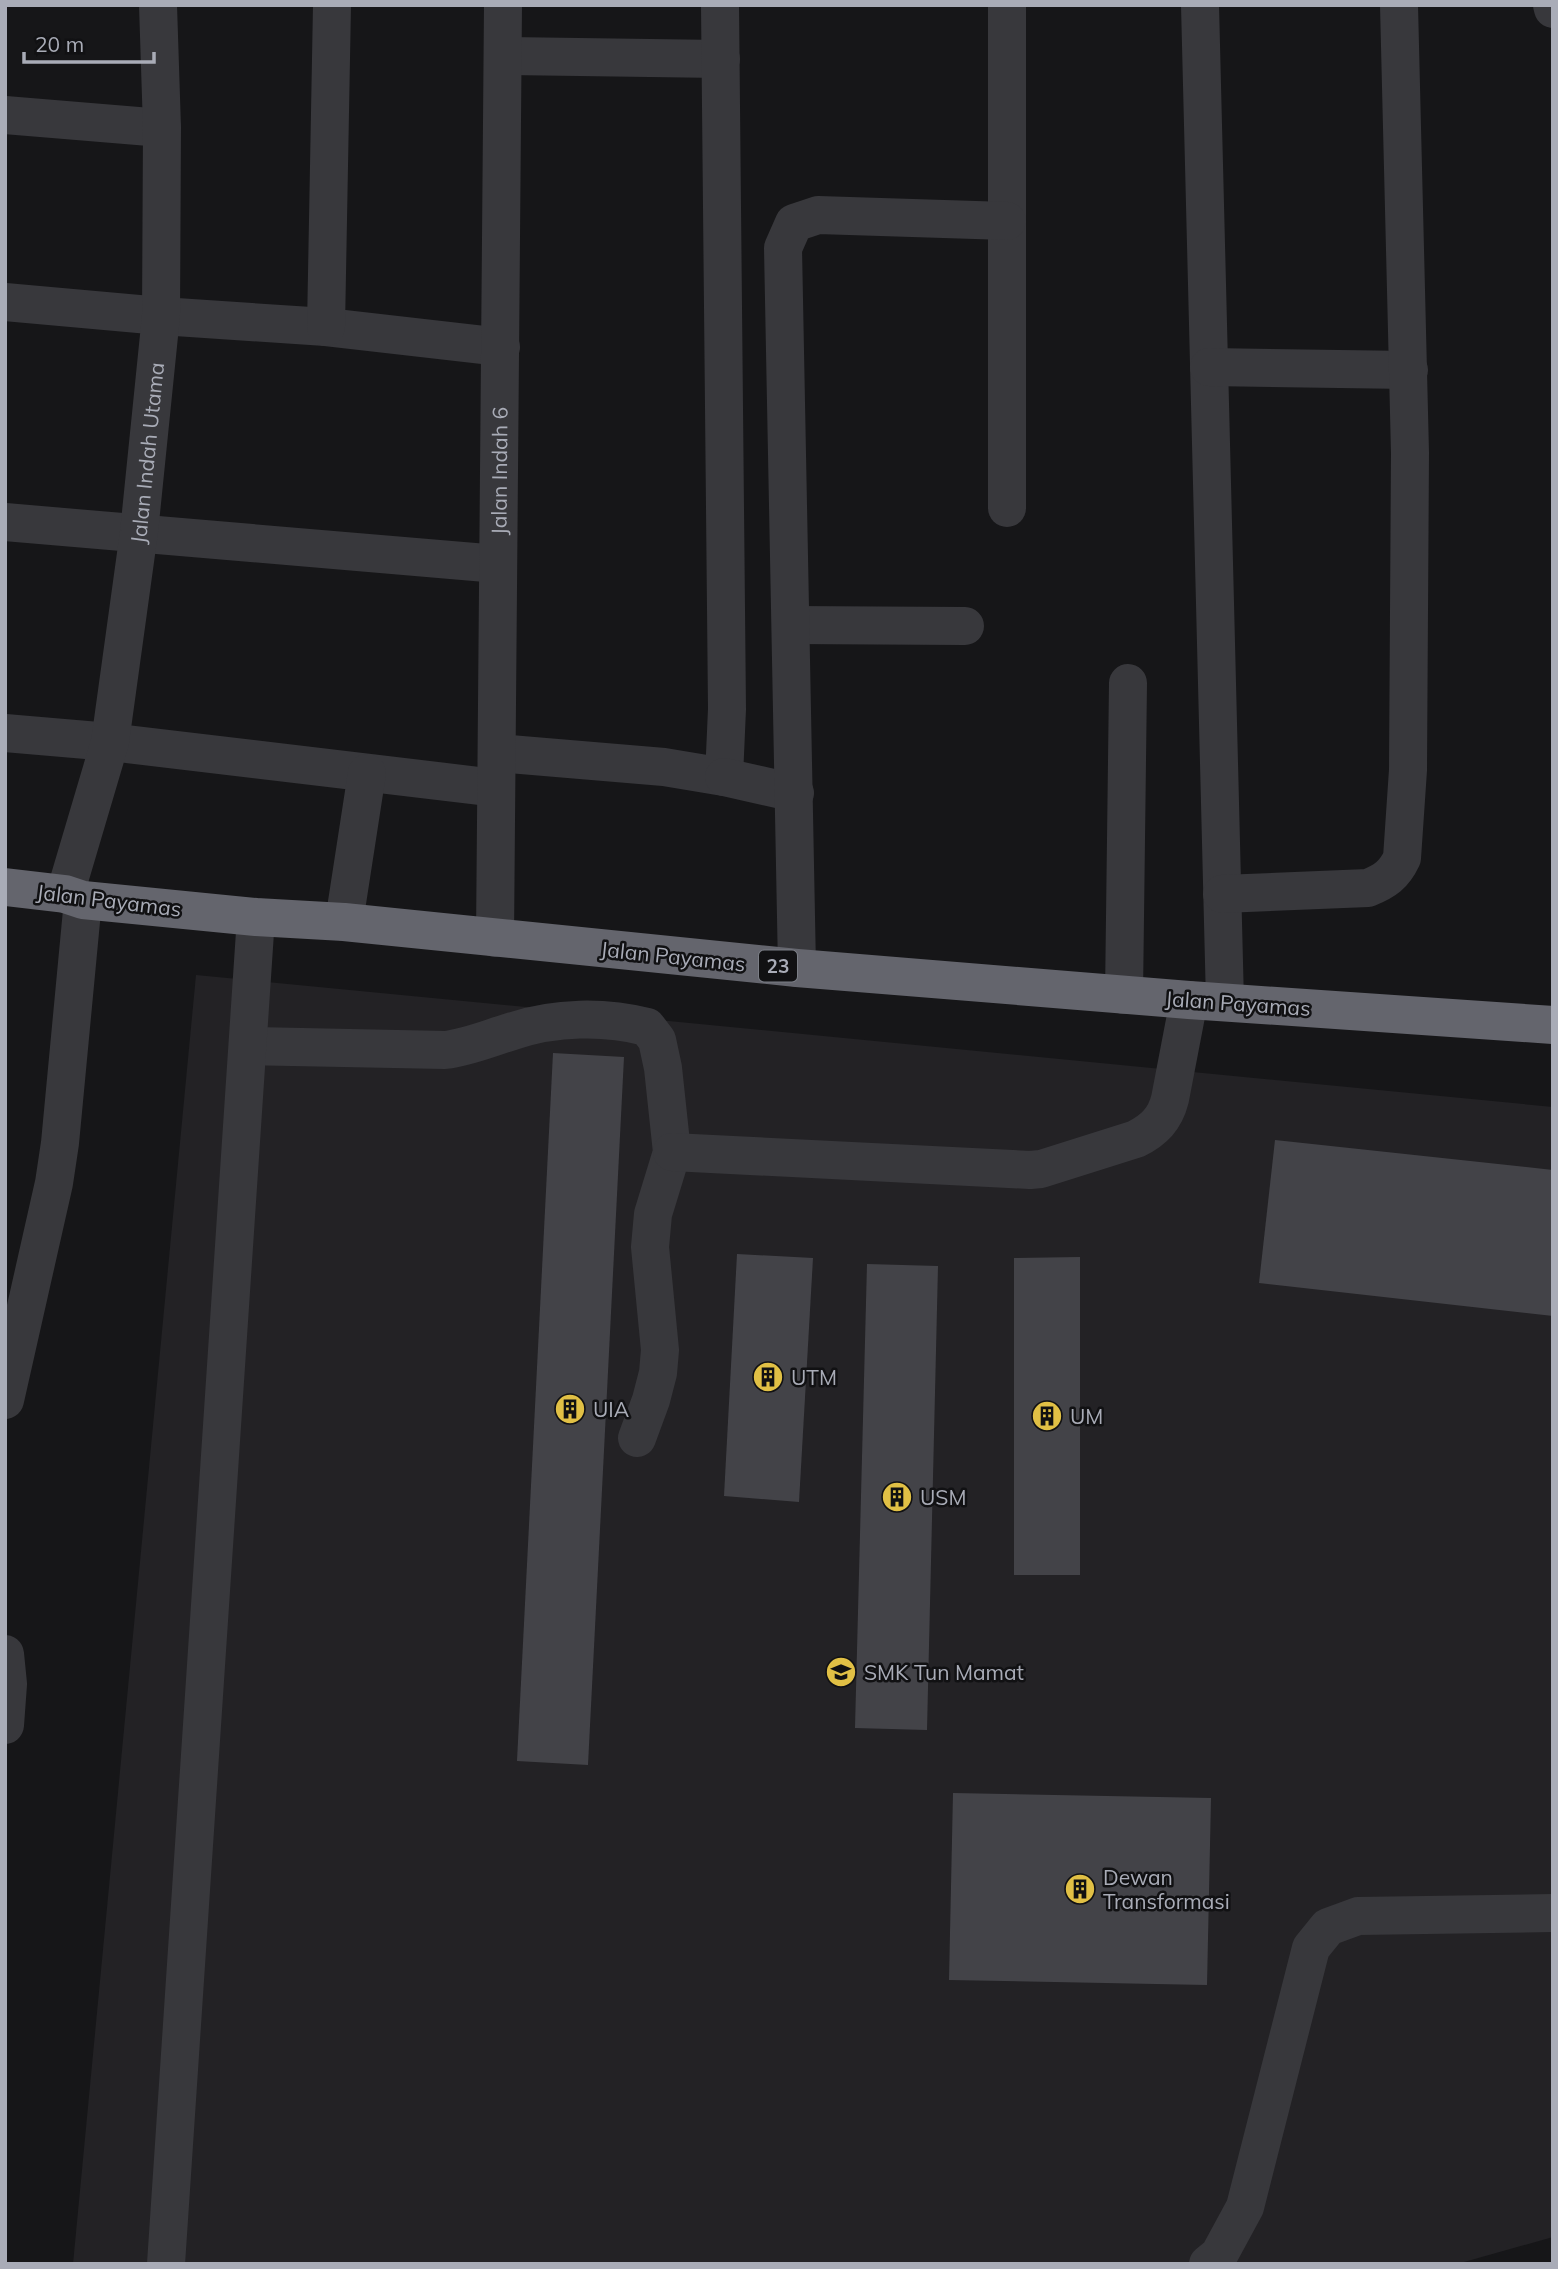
<svg xmlns="http://www.w3.org/2000/svg" width="1558" height="2269" font-family="Mulish,sans-serif">
<style>
.built{fill:#232225}
.building{fill:#434348}
.lines{fill:none;stroke-linecap:round;stroke-linejoin:round}
.minor{stroke:#38383c;stroke-width:38}
.highway{stroke:#64656d;stroke-width:38}
.labels{text-anchor:middle;dominant-baseline:central;stroke-width:5;stroke-linejoin:round;paint-order:stroke}
.shield{fill:#111113;stroke:#7b7e86;stroke-width:2}
.shield-label{font-size:19px;font-weight:bold;fill:#a9acb7}
.street-label{font-size:21px;fill:#a9acb7;stroke:#111113}
.poi-label{font-size:21px;fill:#a9acb7;stroke:#111113;text-anchor:start}
</style>
<rect width="100%" height="100%" fill="#161618"/>
<polygon class="built" points="196,975 1553,1107 1553,2237 1457,2264 73,2264"/>
<g class="building">
<polygon points="553,1053 624,1057 588,1765 517,1761"/>
<polygon points="1275,1140 1553,1170 1553,1316 1259,1283"/>
<polygon points="737,1254 813,1258 799,1502 724,1496"/>
<polygon points="1080,1257 1080,1575 1014,1575 1014,1258"/>
<polygon points="867,1264 938,1266 927,1730 855,1728"/>
<polygon points="953,1793 1211,1798 1207,1985 949,1980"/>
</g>
<g class="lines">
<g class="minor">
<polyline points="1007,5 1007,508"/>
<polyline points="1200,5 1225,1002"/>
<polyline points="1552,5 1553,9"/>
<polyline points="503,56 721,59"/>
<polyline points="5,115 162,128"/>
<polyline points="5,302 161,316 326,327 501,347"/>
<polyline points="326,327 332,5"/>
<polyline points="1209,367 1409,370"/>
<polyline points="5,522 498,564"/>
<polyline points="791,625 965,626"/>
<polyline points="5,733 110,742 496,788"/>
<polyline points="497,753 664,767 724,777 727,709 720,5"/>
<polyline points="724,777 795,793"/>
<path id="s1" d="M65 894 110 742 139 532 161 316 162 128 158 5"/>
<path d="M1222 894 1368 888C1385 881 1394 875 1402 858L1408 770 1410 453 1399 5"/>
<polyline points="344,922 367,773"/>
<path id="s2" d="M495 938 503 5"/>
<polyline points="797,968 783,248 794,223 818,215 1007,221"/>
<polyline points="1124,995 1128,683"/>
<path d="M248 1046 445 1050C469 1047 489 1038 513 1031 555 1017 604 1016 647 1027L657 1040 663 1068 672 1152 653 1214 650 1247 660 1350 658 1373 651 1400 637 1438"/>
<path d="M672 1152 1030 1170 1041 1169 1136 1139C1154 1130 1165 1119 1170 1099L1189 1000"/>
<polyline points="5,1400 54,1183 60,1143 83,900"/>
<polyline points="5,1654 8,1684 5,1725"/>
<polyline points="166,2264 256,917"/>
<polyline points="1208,2264 1219,2255 1245,2207 1311,1948 1328,1927 1358,1916 1553,1913"/>
</g>
<polyline class="highway" points="5,887 65,894 83,900 256,917 344,922 797,968 1189,1000 1553,1025"/>
</g>
<defs>
<g id="building-disc" transform="scale(1.575)"><circle r="9.5" fill="#e1c045" stroke="#111113"/><path d="M-4-6H4V6H1V3H-1V6H-4ZM-2.5-4.3h1.7v1.8h-1.7ZM.8-4.3h1.7v1.8H.8ZM-2.5-1h1.7V.8h-1.7ZM.8-1h1.7V.8H.8Z" fill="#111"/></g>
<g id="school-disc" transform="scale(1.575)"><circle r="9.5" fill="#e1c045" stroke="#111113"/><path d="M0-5L7-2L0 1L-7-2ZM-4 1L0 2.5L4 1V4Q0 6-4 4Z" fill="#111"/></g>
</defs>
<g fill-rule="evenodd">
<use href="#building-disc" x="768" y="1377"/>
<use href="#building-disc" x="570" y="1409"/>
<use href="#building-disc" x="1047" y="1416"/>
<use href="#building-disc" x="897" y="1497"/>
<use href="#school-disc" x="841" y="1672"/>
<use href="#building-disc" x="1080" y="1889"/>
</g>
<g class="labels">
<rect class="shield" x="759" y="950.5" width="38" height="31" rx="5"/>
<g class="shield-label">
<text x="778" y="966">23</text>
</g>
<g class="street-label">
<text stroke="none"><textPath href="#s1" startOffset="450">Jalan Indah Utama</textPath></text>
<text stroke="none"><textPath href="#s2" startOffset="467">Jalan Indah 6</textPath></text>
<text transform="translate(109 900) rotate(7)">Jalan Payamas</text>
<text transform="translate(673 956) rotate(6)">Jalan Payamas</text>
<text transform="translate(1238 1003) rotate(4)">Jalan Payamas</text>
</g>
<g class="poi-label">
<text x="791" y="1377">UTM</text>
<text x="593" y="1409">UIA</text>
<text x="1070" y="1416">UM</text>
<text x="920" y="1497">USM</text>
<text x="864" y="1672">SMK Tun Mamat</text>
<text x="1103" y="1877">Dewan<tspan x="1103" dy="24">Transformasi</tspan></text>
</g>
</g>
<rect width="1558" height="2269" fill="none" stroke="#a9acb7" stroke-width="14"/>
<path d="M24 52v10h130v-10" fill="none" stroke="#a9acb7" stroke-width="3.5"/>
<text x="35" y="52" font-size="21" fill="#a9acb7" stroke="#111113" stroke-width="5" paint-order="stroke">20 m</text>
</svg>
